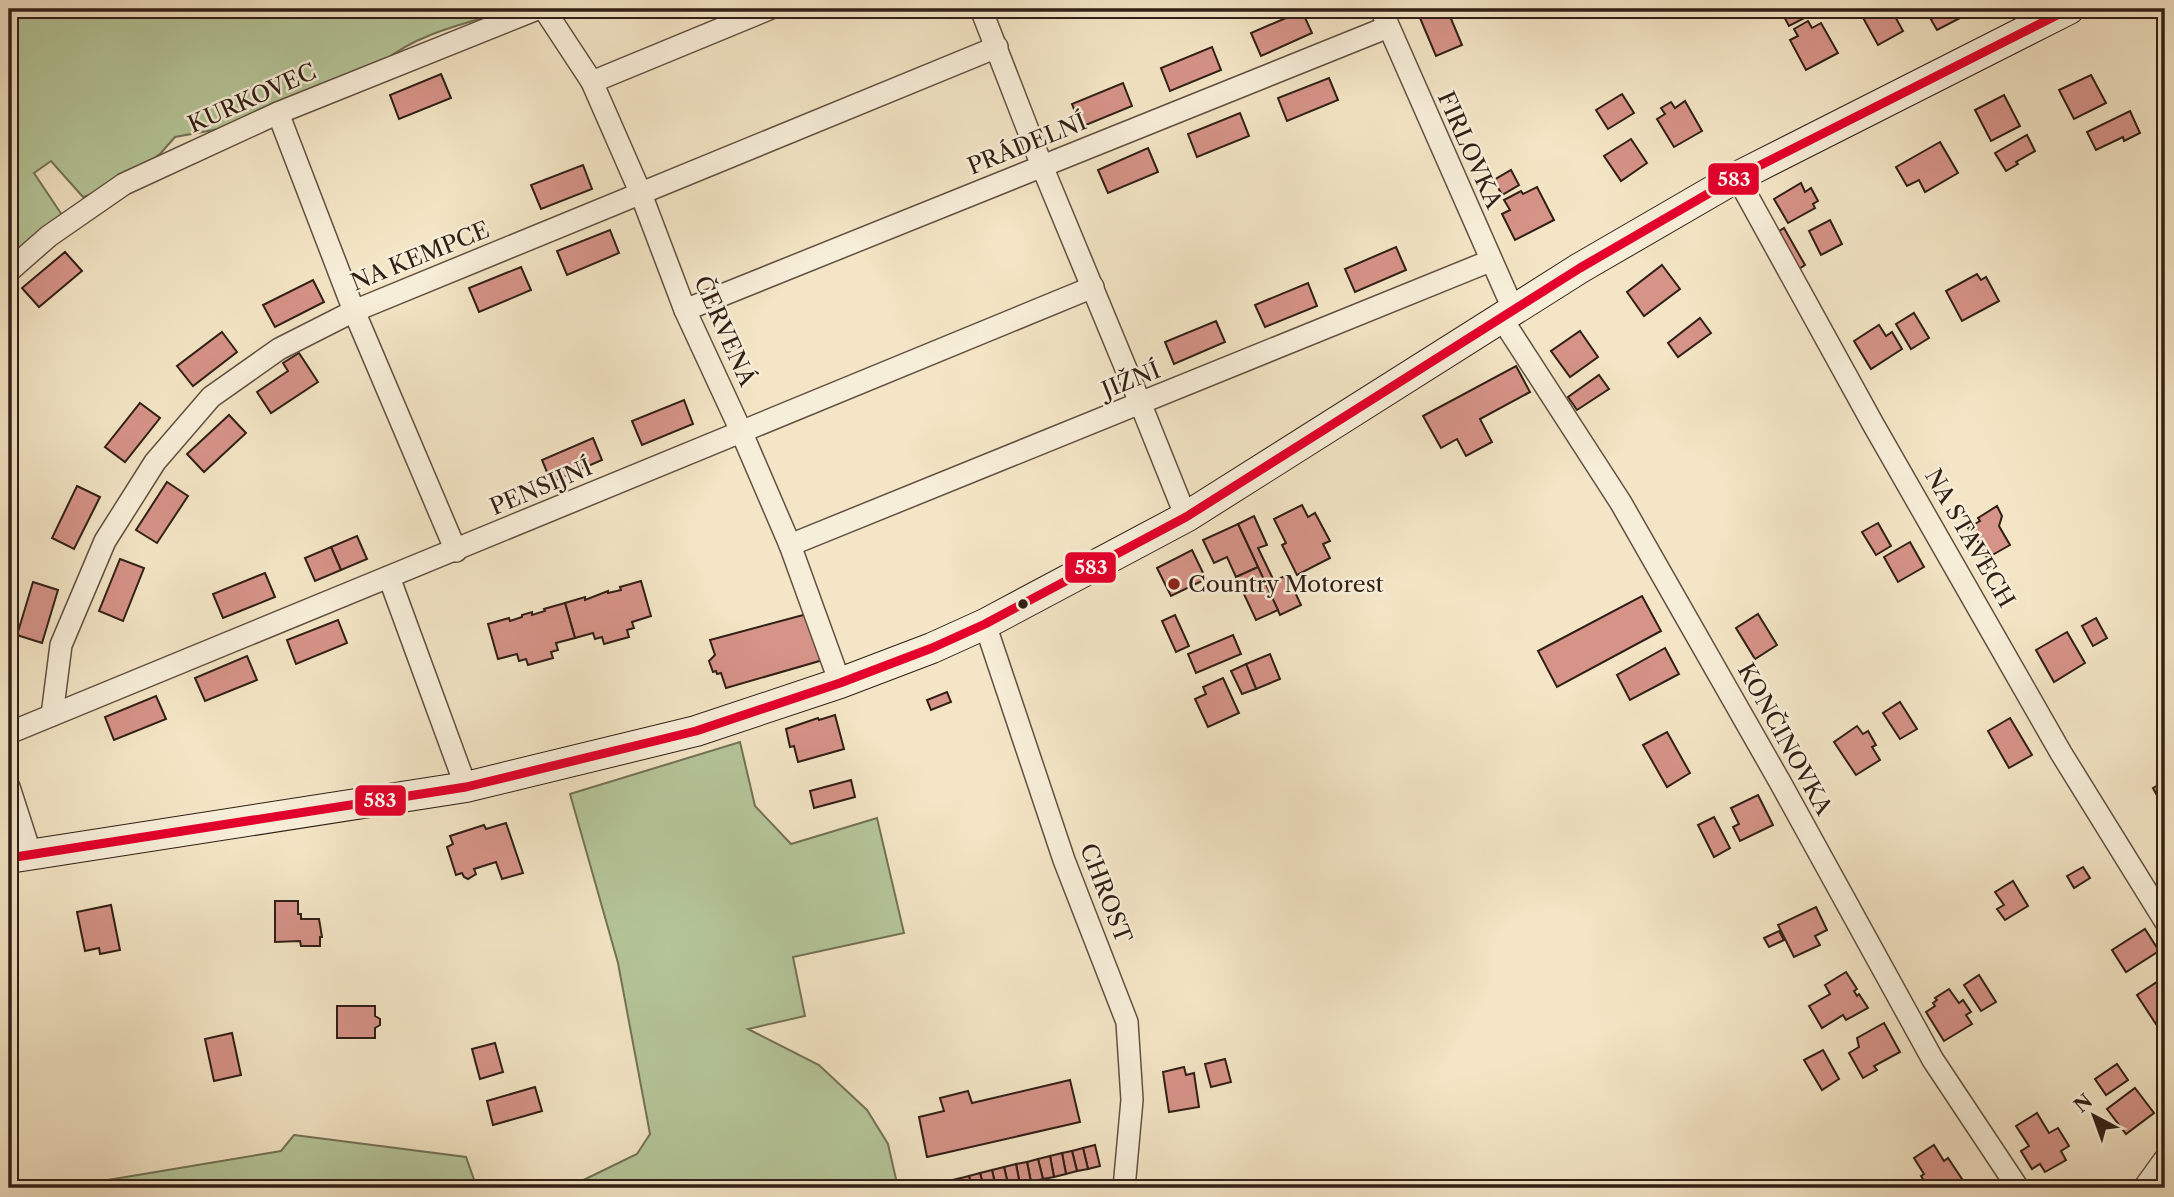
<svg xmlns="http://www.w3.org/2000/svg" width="2174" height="1197" font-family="'Libre Caslon Text',serif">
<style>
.green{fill:#b5c699;stroke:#737257;stroke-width:2}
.building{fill:#d69388;stroke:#311f15;stroke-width:2}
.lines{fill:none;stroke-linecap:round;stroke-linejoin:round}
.minor-casing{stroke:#625041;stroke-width:24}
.secondary-casing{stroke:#311f15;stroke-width:32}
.minor{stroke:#f7eed9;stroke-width:21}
.secondary{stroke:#f7eed9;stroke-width:30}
.bus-1-casing{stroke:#f7eed9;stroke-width:14}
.bus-1{stroke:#e4002b;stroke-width:9}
.poi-dot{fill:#8f2418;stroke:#f7eed9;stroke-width:2.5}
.bus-dot{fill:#311f15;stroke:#f7eed9;stroke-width:2.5}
.labels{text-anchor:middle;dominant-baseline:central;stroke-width:5;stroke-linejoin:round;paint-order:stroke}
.street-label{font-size:23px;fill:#311f15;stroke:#f7eed9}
.poi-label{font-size:23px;fill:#311f15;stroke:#f7eed9;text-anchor:start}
.line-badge{stroke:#f7eed9;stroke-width:2.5}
.badge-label{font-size:19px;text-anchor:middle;font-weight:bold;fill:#fff}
</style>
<rect width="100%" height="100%" fill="#f3e5c5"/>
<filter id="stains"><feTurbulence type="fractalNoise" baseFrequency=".00286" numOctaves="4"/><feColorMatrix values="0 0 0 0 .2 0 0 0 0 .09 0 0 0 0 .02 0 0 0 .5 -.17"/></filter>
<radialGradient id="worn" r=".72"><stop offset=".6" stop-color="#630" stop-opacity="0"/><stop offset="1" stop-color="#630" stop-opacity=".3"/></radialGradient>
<g class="green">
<path d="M33 9H513C469 23 419 32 383 62L219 129 175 137 160 154 135 172 101 191 83 197 51 161 34 173 62 215 9 261V20Z"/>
<polygon points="740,742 755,806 791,844 877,818 904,933 793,957 805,1016 748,1029 819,1065 867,1110 888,1144 898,1188 567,1188 637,1154 650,1134 618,963 570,794"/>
<polygon points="294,1135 466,1157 477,1188 91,1188 102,1181 281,1151"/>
</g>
<g class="building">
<polygon points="1441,9 1447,9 1462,45 1436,56 1420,18"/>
<polygon points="1780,9 1812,9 1814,13 1789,26"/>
<polygon points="1875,9 1891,9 1903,31 1878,45 1862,16"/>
<polygon points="1925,9 1961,9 1964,16 1937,30"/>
<polygon points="1302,11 1312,33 1261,56 1251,33"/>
<polygon points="1808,21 1812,28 1821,23 1838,53 1806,70 1790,40 1798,36 1794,29"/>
<polygon points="1212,47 1221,70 1170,91 1161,68"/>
<polygon points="441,74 451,98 399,119 390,95"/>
<polygon points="2091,75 2106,103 2074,119 2059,90"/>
<polygon points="1329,78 1338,100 1287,121 1278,98"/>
<polygon points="1123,83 1132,106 1081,127 1072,104"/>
<polygon points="1622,94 1634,113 1608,129 1596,110"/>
<polygon points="2004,95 2020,126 1991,141 1975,110"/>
<polygon points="1685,101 1702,131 1674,147 1657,119 1665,114 1661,108 1671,102 1675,108"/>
<polygon points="2130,111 2140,133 2124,141 2123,137 2096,150 2087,132"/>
<polygon points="1240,113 1249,136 1197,157 1188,134"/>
<polygon points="2027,135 2035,151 2016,162 2018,164 2006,171 1995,153"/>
<polygon points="1631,139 1647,163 1621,181 1604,156"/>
<polygon points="1940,142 1958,173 1925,192 1919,180 1907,186 1896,167"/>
<polygon points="1148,148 1158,172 1108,193 1098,170"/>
<polygon points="583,165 592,189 541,209 531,185"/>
<polygon points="1511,170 1519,185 1502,195 1494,180"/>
<polygon points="1801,183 1805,192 1811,188 1818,201 1813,204 1815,208 1788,223 1774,199"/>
<polygon points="1537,187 1554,220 1515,240 1502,214 1510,210 1504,200 1521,191 1523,194"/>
<polygon points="1830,220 1842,244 1821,255 1809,231"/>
<polygon points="1784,228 1805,265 1794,272 1773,235"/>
<polygon points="610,230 619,253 567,275 557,251"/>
<polygon points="1396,247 1406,270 1355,292 1345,269"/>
<polygon points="65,252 82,271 39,307 22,288"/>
<polygon points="1662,265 1680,289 1644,316 1627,292"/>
<polygon points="521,267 531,290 479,312 469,288"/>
<polygon points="1977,274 1981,280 1986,277 1999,301 1962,321 1946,291"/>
<polygon points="313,280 324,302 275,327 263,305"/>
<polygon points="1308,283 1317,306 1265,327 1255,305"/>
<polygon points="1914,313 1929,338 1911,349 1896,324"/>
<polygon points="1700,318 1711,333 1678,357 1668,343"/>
<polygon points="1216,321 1225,342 1174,364 1165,342"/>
<polygon points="1879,325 1886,336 1892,332 1902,349 1871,369 1854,341"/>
<polygon points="1580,331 1598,357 1570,377 1551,351"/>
<polygon points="222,332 237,352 193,386 177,366"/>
<polygon points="299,353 318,382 271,413 257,392 288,371 283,363"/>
<polygon points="1516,366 1530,392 1480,419 1492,442 1466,456 1457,439 1441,448 1423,416"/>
<polygon points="1599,375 1609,389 1577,410 1568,397"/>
<polygon points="684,400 693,424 642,445 632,421"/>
<polygon points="140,403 160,418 125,462 105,447"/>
<polygon points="229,415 246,433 204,472 187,454"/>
<polygon points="593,438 602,460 551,482 542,460"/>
<polygon points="167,482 188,496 157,543 136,530"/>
<polygon points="77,486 100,497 74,549 52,538"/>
<polygon points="1302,505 1308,517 1315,513 1330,541 1323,544 1330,558 1297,575 1282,545 1286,543 1274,519"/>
<polygon points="1997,506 2002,516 1999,526 2010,545 1987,558 1980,547 1981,546 1968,528 1980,521 1978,518"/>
<polygon points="1254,516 1267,545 1258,548 1274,581 1287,575 1301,605 1280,615 1238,524"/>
<polygon points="1878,523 1891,546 1876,555 1862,532"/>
<polygon points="1238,524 1258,567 1236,577 1227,557 1214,563 1203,540"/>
<polygon points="357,536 367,559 341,570 331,547"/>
<polygon points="1910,542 1924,567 1898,582 1884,557"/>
<polygon points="331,547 341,570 315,581 305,558"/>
<polygon points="1192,550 1206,579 1171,596 1157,568"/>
<polygon points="120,559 144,568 123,621 99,611"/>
<polygon points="1258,567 1278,610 1256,620 1236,577"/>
<polygon points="265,573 275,597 223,618 213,594"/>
<polygon points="641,581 651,616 632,622 634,628 627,630 629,637 604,644 602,637 595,639 593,633 575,638 565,603 585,597 585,600 608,591 608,593 621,590 620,587"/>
<polygon points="33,582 58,590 42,643 17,635"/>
<polygon points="1642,596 1661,631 1557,687 1538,651"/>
<polygon points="565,603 575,638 556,643 558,650 551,652 553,658 528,665 526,659 519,661 517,654 498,659 488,624 509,618 510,621 522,617 522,615 532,612 532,615 545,611 544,609"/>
<polygon points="807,614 823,660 726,688 721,673 717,674 716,671 713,672 709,661 715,655 710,640"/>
<polygon points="1758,614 1777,645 1755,659 1736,628"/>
<polygon points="1175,615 1189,646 1176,652 1162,621"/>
<polygon points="2096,618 2107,638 2093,646 2082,626"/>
<polygon points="338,620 347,643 296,664 287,640"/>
<polygon points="2067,632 2085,663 2054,682 2036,650"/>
<polygon points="1233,635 1241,654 1196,673 1188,654"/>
<polygon points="1665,648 1679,674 1630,700 1617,675"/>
<polygon points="1270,654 1280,679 1256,689 1246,664"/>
<polygon points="247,656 257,680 205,701 195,678"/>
<polygon points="1246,664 1256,689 1242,694 1231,671"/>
<polygon points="1223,678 1239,713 1208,727 1195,699 1206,694 1203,687"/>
<polygon points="947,692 951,702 931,710 927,700"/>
<polygon points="156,696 166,719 114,740 105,717"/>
<polygon points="1900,702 1917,729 1900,739 1883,713"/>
<polygon points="835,715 844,749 798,762 794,746 790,747 786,729 818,718 819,720"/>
<polygon points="2010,718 2032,755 2009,768 1988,731"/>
<polygon points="1857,726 1863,734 1868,731 1876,745 1872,747 1880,760 1856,775 1834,742"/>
<polygon points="1667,732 1690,773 1667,787 1643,745"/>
<polygon points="851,780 855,797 814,808 810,791"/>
<polygon points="2165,781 2165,810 2153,788"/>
<polygon points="1758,795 1773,825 1740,841 1733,827 1739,824 1731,808"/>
<polygon points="1714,817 1730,848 1714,857 1698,825"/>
<polygon points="506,823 523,873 502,879 496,862 474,869 476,874 468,879 464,877 462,873 456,875 447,847 453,844 450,836 484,825 486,829"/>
<polygon points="2083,867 2090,878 2074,888 2067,876"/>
<polygon points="2013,881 2028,906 2005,920 1997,909 2004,905 1995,892"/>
<polygon points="275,901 298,901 298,914 301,914 301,919 319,919 322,937 320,937 320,946 301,946 300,941 275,942"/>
<polygon points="111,905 120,950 100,954 99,948 85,951 77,912"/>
<polygon points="1816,907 1827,930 1815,936 1820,945 1794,957 1778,925"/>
<polygon points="2145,929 2159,951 2126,972 2112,950"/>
<polygon points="1779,931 1784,940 1769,947 1764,938"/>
<polygon points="1846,972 1857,989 1854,991 1857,996 1859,994 1868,1008 1846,1020 1843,1015 1822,1028 1809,1006 1830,994 1825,985"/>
<polygon points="1979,975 1996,1002 1981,1011 1964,985"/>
<polygon points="2157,982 2165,994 2165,1038 2137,995"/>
<polygon points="1949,989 1959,1003 1963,1000 1971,1012 1966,1015 1972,1024 1944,1041 1926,1012 1935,1006 1933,1003 1937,1000 1935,998"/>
<polygon points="337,1006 375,1006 375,1016 380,1019 380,1025 375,1028 375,1038 337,1038"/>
<polygon points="1884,1023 1900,1052 1874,1066 1877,1070 1863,1078 1849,1053 1859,1047 1857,1038"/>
<polygon points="232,1033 241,1075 214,1081 205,1039"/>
<polygon points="495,1043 503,1072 480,1079 472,1049"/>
<polygon points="1823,1050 1839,1079 1822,1090 1804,1060"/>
<polygon points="1225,1059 1231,1082 1211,1087 1205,1064"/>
<polygon points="2117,1064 2128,1080 2106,1095 2095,1079"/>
<polygon points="1184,1067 1186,1075 1194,1073 1199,1107 1169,1112 1163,1072"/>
<polygon points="1070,1080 1080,1122 927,1157 919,1117 944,1111 940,1098 968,1091 972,1103"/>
<polygon points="535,1087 542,1111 493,1125 487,1101"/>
<polygon points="2135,1088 2154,1113 2126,1134 2107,1109"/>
<polygon points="2037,1113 2049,1133 2058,1128 2069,1146 2061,1151 2066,1160 2045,1172 2040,1164 2032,1169 2021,1151 2029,1146 2016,1126"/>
<polygon points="1095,1145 1100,1166 1088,1169 1083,1148"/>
<polygon points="1934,1145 1944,1161 1948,1158 1962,1179 1947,1188 1929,1188 1921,1176 1924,1174 1914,1158"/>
<polygon points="1083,1148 1088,1169 1077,1171 1072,1151"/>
<polygon points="1072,1151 1077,1171 1066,1174 1062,1153"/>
<polygon points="1062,1153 1066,1174 1054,1177 1050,1156"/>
<polygon points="1050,1156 1054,1177 1043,1179 1038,1159"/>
<polygon points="1038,1159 1043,1179 1031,1182 1027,1162"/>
<polygon points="1027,1162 1031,1182 1020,1185 1016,1164"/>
<polygon points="1016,1164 1020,1185 1009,1188 1004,1167"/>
<polygon points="1004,1167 1009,1188 996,1188 992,1170"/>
<polygon points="992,1170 996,1188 984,1188 980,1173"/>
<polygon points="980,1173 984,1188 972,1188 969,1176"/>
<polygon points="969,1176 972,1188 959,1188 957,1179"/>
<polygon points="957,1179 959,1188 935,1188 934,1184"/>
</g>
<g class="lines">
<g class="minor-casing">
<g id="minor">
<polyline points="544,9 592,82 641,194 685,310 741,431 790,545 840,683"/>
<polyline points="981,9 1042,166 1141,405 1186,517"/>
<polyline points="1381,9 1514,311"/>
<polyline points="592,82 769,9"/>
<polyline points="278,113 354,311 456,551"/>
<polyline points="1737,177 1873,424 2061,753 2165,921"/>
<polyline points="9,271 49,236 124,184 278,113 537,9"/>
<polyline points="685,310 1388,27"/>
<polyline points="1502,319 1621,503 1780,782 1933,1060 2018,1188"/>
<polyline points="790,545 1490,261"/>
<polyline points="389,577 466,787"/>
<polyline points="985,624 1064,860 1127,1022 1132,1100 1124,1188"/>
<polyline points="52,715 61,645 105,541 155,462 211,397 279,349 354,311 997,47"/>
<path d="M9 733C371 587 731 435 1093 287"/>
<polyline points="9,787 31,855"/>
<polyline points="2144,1188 2165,1159"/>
</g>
</g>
<g class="secondary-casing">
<polyline id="secondary" points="9,858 466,787 696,731 840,683 932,648 985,624 1186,517 1580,268 1737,177 2069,9"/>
</g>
<use href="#minor" class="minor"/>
<use href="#secondary" class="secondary"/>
<g class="bus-1-casing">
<polyline id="bus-1" points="9,858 466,787 696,731 840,683 932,648 985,624 1186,517 1580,268 1737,177 2069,9"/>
</g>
<use href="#bus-1" class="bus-1"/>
</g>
<circle class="poi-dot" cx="1174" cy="584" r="7"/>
<circle class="bus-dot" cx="1023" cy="604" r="6"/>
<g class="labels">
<g class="street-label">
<text transform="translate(252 98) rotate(-24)">KURKOVEC</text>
<text transform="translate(1027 144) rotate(-22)">PRÁDELNÍ</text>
<text transform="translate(1470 150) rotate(66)">FIRLOVKA</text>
<text transform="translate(420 256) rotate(-22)">NA KEMPCE</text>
<text transform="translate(725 331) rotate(66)">ČERVENÁ</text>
<text transform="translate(1131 380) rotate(-22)">JIŽNÍ</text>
<text transform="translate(541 487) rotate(-23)">PENSIJNÍ</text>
<text transform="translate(1970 538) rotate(60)">NA STAVECH</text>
<text transform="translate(1785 739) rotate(61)">KONČINOVKA</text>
<text transform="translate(1106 893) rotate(69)">CHROST</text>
</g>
<g class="poi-label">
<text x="1188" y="584">Country Motorest</text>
</g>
</g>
<g class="line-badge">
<rect x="1707" y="162" width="53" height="34" rx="7" fill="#e4002b"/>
<rect x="1064" y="551" width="53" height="33" rx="7" fill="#e4002b"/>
<rect x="354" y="784" width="53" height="33" rx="7" fill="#e4002b"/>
</g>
<g class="badge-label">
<text x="1734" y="186">583</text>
<text x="1091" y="574">583</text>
<text x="380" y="807">583</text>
</g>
<rect width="2174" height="1197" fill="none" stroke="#f3e5c5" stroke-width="35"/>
<rect x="10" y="10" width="2153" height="1176" fill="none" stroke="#311f15" stroke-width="3.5"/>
<rect x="18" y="18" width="2139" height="1162" fill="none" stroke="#311f15" stroke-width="2"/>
<g transform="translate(2094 1116) rotate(319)" stroke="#f7eed9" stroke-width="5" paint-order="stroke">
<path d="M0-5L12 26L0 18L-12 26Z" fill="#311f15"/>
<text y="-10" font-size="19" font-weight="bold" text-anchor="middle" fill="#311f15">N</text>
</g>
<rect width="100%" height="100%" filter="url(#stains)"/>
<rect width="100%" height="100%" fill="url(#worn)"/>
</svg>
